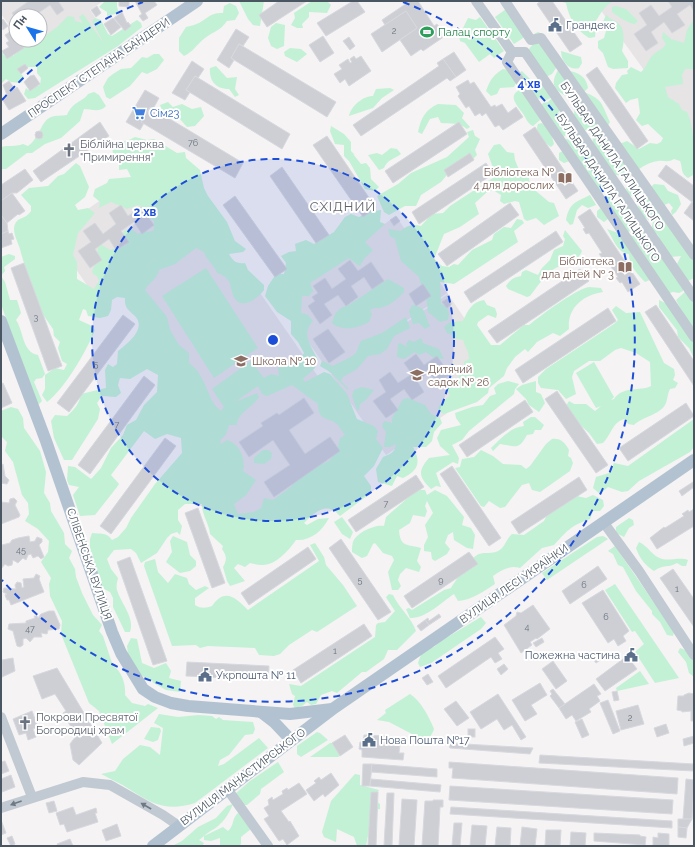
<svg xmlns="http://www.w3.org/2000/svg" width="695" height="847" font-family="Raleway,sans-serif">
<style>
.education{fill:#e6e4e5}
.green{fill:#c3f1d5;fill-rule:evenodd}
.building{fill:#cdcfd5;stroke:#d7d9de}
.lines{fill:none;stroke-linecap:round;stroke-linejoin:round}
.minor{stroke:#c1cad2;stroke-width:10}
.major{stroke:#b3c2d1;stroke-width:12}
.oneway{fill:#6e7983}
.ring{fill:none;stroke:#1d4ed8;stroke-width:2;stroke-dasharray:7 5}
.labels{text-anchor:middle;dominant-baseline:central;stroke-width:4;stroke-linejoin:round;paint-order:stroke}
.number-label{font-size:9px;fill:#6b747e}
.service-label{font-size:11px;fill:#4e5e75;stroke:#fff;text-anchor:start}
.leisure-label{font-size:11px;fill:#27864d;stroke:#fff;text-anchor:start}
.street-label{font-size:11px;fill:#4a5661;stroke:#fff}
.shop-label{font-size:11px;fill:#366cbe;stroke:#fff;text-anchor:start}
.worship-label{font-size:11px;fill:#5b616d;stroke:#fff;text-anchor:start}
.education-label{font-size:11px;fill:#785e54;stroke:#fff;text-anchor:end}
.quarter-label{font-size:13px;letter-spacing:1px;fill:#5f6368;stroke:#fff}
.centre{fill:#1d4ed8;stroke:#fff;stroke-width:2}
.ring-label{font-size:12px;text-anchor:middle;font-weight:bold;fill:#1d4ed8;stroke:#fff;stroke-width:4;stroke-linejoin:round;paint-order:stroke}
</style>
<rect width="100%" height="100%" fill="#f5f3f3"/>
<g class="education">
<polygon points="1,1 103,1 90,10 111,40 50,81 20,40 40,40 40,16 16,16 16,34 1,14"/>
<polygon points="594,1 694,1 694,52 652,81"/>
<polygon points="694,53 694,142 653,83"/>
<polygon points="141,172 182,232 93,294 52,234"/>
<polygon points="396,216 447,293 330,373 277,298"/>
<polygon points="205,235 258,290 367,447 233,540 131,286"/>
<polygon points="448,294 503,375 386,455 331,374"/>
</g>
<g class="green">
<polygon points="105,1 117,1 117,7 119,13 107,16 107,12 99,7"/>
<polygon points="239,1 264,1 260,26 253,25 248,19"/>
<polygon points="312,1 327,1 331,5 327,13 309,12 309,17 302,24 303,28 297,28 291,25 295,18 294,13"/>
<path d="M559 1H615C603 4 600 18 592 25L596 29 595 37 589 38C576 30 569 18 566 3Z"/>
<path d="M230 3 236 6 239 13 235 20 227 21C220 31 214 31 205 38 197 44 193 52 184 56L179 51V38L186 27C190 26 195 25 199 23 208 18 211 12 223 13L224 6Z"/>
<path d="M616 6 626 9 638 21 635 24C627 23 619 17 612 12V7Z"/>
<polygon points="506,9 526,36 514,44 495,17"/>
<polygon points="83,14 103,42 92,21 95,18 101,20 108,34 112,36 137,20 141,23 142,27 118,46 35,98 28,99 24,94 26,88 28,90 40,85 41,78 37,73 37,67 20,67 19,72 24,77 21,83 11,82 6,79 2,83 1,92 1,47 4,56 13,56 19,51 20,45 24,42 27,47 31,46 57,27 68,16 74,17 75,21 83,23 79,17"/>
<path d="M606 15C610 19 616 21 620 25 625 31 624 44 622 51L628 61V68L613 69 608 67 603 53 598 48V41L604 38 606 31 603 22Z"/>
<polygon points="480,17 504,51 494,58 490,54 479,62 465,43 460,41 458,32 463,28 468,18 476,20"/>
<path d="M694 19V69H685L682 75 683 84 665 87 668 97 679 104 682 110 687 112C695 129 694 156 694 176L693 175 688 178C680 173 683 168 680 161L674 159C668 163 664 160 658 161 647 162 637 170 630 177L611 174 593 143 592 131 584 130 574 115 575 103C562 91 546 91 558 70 572 70 586 73 588 88L584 92C604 100 601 104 610 122L607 127 618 142 622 143 627 141 639 149 650 143 657 144 661 142 663 138 648 124 642 126 636 120 640 113 638 98 630 100 626 103 615 88 616 83 622 75 628 74 627 71 631 67 641 72C647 67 648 59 654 54 659 50 662 50 666 44L662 38 663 32 671 39 684 43 687 30Z"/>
<polygon points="276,23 285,25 284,46 277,49 271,46 268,38 271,27"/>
<polygon points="538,32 545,35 558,65 552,74 546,77 531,54 529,49 533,44 534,34"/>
<polygon points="290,48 301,49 307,54 297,62 285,56 284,52"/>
<path d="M561 51 581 57 582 63 579 68C569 71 561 61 561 51Z"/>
<polygon points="154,54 159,54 164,60 157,69 147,74 142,72 130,86 110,99 106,97 103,87 108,78 113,74 121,69 131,68 142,57 147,58"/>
<path d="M216 66 227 78 237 77 235 89 239 95 235 97 229 89C215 89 209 80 210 68Z"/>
<path d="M503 69 508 70 516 83 514 87 500 88 497 94 491 96 486 91C490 80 493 75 503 69Z"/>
<path d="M522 71 532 81 547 84 561 108 558 113C565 119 563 126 568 132L563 138 539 109 543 103 548 102 553 97 546 100 530 97 519 73Z"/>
<path d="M390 88 394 90 382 98 373 108 349 116C351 106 363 96 373 96L376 89Z"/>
<path d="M520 90 539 115 540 120 533 126C526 123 526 116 521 111 516 104 508 95 520 90Z"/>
<path d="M94 92 99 95 106 106C100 113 91 109 84 109L80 121 61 138 45 144 32 153H27L6 169H1V147C9 145 15 147 23 144L28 146C39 139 41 121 51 117 56 115 62 116 67 115 73 101 83 102 88 94Z"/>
<polygon points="168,102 173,107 182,104 192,109 201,107 204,116 195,126 187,127 179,118 162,110 160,105"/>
<path d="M438 104 456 105 464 113 462 118 470 127 467 129C459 122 451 124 441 123L438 117 430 119 422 134 418 132C421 118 425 110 438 104Z"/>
<path d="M542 123C550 127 552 136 554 144L551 147C544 142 534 133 538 124Z"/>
<polygon points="331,126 344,134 351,142 351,151 355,155 353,154 361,164 366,163 370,168 371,179 379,187 375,191 365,189 349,161 344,156 344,145 335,144 330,131"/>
<polygon points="473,130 475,136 480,139 475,150 477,155 473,159 456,164 441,182 421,195 416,206 405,206 389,215 384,212 377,196 398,184 411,173 447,157 469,137 467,132"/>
<path d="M135 137 147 140 154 139 177 153 185 152 186 158 200 170 204 188 208 196 227 222 235 241 246 249 243 252 229 254C233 261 236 264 245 263L248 270 264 285V290C257 299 240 312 233 295 231 290 231 284 228 280 225 276 221 274 217 273 214 264 206 260 204 252L196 248 175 264 159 270C156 281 150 281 145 290L167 317 170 330 179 345 189 353V363C207 375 207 402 221 411L224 407 212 389 251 361 264 378 271 374 279 376 278 368 286 363H298L304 353 298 342 291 334V321L277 312 265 296 268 286 276 274H284L286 263 281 256 289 252 296 251 295 244 306 240 314 244 334 232 345 217 351 214 359 217 368 212 381 210 380 222 385 224 365 242 373 250 364 259 360 266 358 265 349 258 310 283 313 291 309 296H302L301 313 308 315 313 321C300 334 312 347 318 360L315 368 303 379 305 382 324 372 330 374 347 394 357 419 374 426 378 431 376 439 383 448 374 466 364 476 371 486V493L340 516C327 501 316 511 304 523L307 525 318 519 329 518C322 531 311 541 296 540 289 550 276 565 263 565 259 565 254 564 250 563L245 567 238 564 234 568 245 581 230 586 227 581 223 567C227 560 227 556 222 549L223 546 210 534C209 523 202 516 202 504H185L178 510V520L182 526 180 535 177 532 171 534 167 538 157 553 141 563 136 553 131 549 114 550 107 559 111 569 118 578C117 582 116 587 117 590 121 604 135 617 130 632H125L113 607V598L110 592 100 587 99 576 92 564 93 555 90 550V539L92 533C100 534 107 532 112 540L118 537 126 528 131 518 155 484 182 453 181 438 167 434 155 439 144 431 111 475 119 484 117 487 95 515 80 516 73 495 79 487 69 485 67 480 68 466 75 467 91 479 92 478 101 468 111 448 123 435 127 425 136 420 144 405 157 392 158 375 147 369 130 379 120 378 118 385 121 393 116 397 102 396 97 403 100 409 98 419 72 460H64L54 438 51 421 55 415 67 416C75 409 79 404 81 394L106 388 105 370 108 364 113 367 117 364 118 351C127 344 147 329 135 316 129 310 124 308 125 298L117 297 112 300 111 310 108 316 100 318 88 316 86 310 83 309 79 320 90 325 95 330C87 350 64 390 47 402L42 395 45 389V375L55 368 64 370 67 364 62 361 58 348 60 342 54 336 53 329 37 306 21 253C20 244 8 229 18 220 23 217 27 217 31 211V206L21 195 29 188 48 186 58 176 64 174 76 163 80 166 89 187 85 197 75 205 78 210 88 208 95 213 78 233 73 255 77 262V279L94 289 99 281 97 276 93 274 92 271 97 261 98 245 100 244 110 250 127 245 123 232 130 228 138 234 143 231 149 232 154 230V221L144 214V208L138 205 127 209 111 202 99 208 100 202 93 196 95 189 107 183 109 179 131 177 127 169 119 170V159L113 153 111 142 127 141ZM292 385 318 404C318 422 329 417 337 424 340 427 342 432 345 435L340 438 337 451 329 461 302 473 292 486 273 500 264 498 261 508 254 512 238 514 234 504 246 495 256 480 243 471C246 459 240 444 227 440L221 444 220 441 226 434 229 425H237C237 413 252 408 259 397L257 393 235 402 258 386 262 394 267 396Z"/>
<polygon points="566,139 583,142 600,168 596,171 605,183 604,191 600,193 570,161 564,163 559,160 559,153 563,151"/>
<path d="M500 144 507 152 514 153 515 160 521 175 524 174 529 178 530 186 549 202 554 203 559 216 544 225 536 218 527 221 524 219 519 202 515 201 504 204 500 201 501 195 493 190 486 193 475 203 479 214 460 227 444 234 434 259 442 266 449 267 454 264 458 265 472 250 492 240 494 234 504 227 511 228 517 219 522 220 524 223 514 231 518 242 454 284 440 282 441 304 447 307 449 314 448 320 440 322 428 312 426 295 423 292 419 277 401 261 395 239 390 236 388 229 401 231C407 225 413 224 421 226L432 214 443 213 450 206 496 176 488 154 494 145Z"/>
<path d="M391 148 397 149 401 154C394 159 387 160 384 168L379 170 368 155 377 153 382 155Z"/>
<path d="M654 184 664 185 668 191 678 195 681 204 676 212 672 215 671 211 673 208 669 203 662 206 694 255V278L688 281 677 264 681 256 671 257 661 246 658 235 651 229 653 223 651 220C644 219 640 213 638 206L643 203 639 195 629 196 626 189 627 186C635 185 642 186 650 188Z"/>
<path d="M590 195 596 205 588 208 582 205 577 210 573 224 570 225 566 220C569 203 576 202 590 195Z"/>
<polygon points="606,196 610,196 617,203 628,206 634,214 629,218 632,226 629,232 626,232 609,218 604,222 597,217 597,211 602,207 600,204"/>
<path d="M607 229 618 233 652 279 645 282C637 274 629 265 629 254 617 253 613 238 607 229Z"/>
<path d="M565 230 582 251C578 263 563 263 554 269 544 276 537 287 530 296L527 297 508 289 506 286C510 280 514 277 521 276L522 272 526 270 538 275 542 268 550 260 554 250 563 246 565 239 563 236Z"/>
<polygon points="644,233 683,284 683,291 679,293 673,292 667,294 629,235"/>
<path d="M9 254 15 256V259L4 267 5 271 1 276 5 282 10 300H17L21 313 16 320C24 332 22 352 38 355L45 374 42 378 36 379 34 382 42 401 39 404 35 402 1 304V257Z"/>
<polygon points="206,268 258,348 214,378 162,296"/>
<path d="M388 279 404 288V292C397 299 386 310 374 308L370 310 372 314 369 322C358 328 342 332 332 323 335 313 337 308 349 305Z"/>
<path d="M589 287 601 288 603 292C583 295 567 308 569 329L560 336 553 333 537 342 528 352 525 349 515 357 507 368 504 376 489 388 488 393 477 402 444 414 438 411 439 406 450 395 444 386 443 381 449 378 459 380V373L464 370V362L469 359C469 351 465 347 463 340L452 338V335L447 333 444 327 450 322 463 321C468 310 472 302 484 300L487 305 495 308 497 314 496 318 488 315 478 322 477 325 491 345H500L524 325H529C542 315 574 290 589 287Z"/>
<polygon points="686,291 694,297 694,334 676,300"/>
<polygon points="659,300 667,304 694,339 694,358 689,348 678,337 677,330 659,307"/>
<path d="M412 305C428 308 423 313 430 326L425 329 419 323 413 324 409 311Z"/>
<path d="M616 306 626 313 640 312 664 363 674 369 675 375 673 380 678 383 675 388 670 389C667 394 668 400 665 405 659 415 642 417 634 425L628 424 625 419C613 421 611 435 603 443L597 444 589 433 576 421 566 406 569 401 574 404H586L595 411 601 406 596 408 576 373 594 362 614 397 611 400 614 399C624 385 640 392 651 386L650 362 636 353 621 348 615 350 600 361H589L574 371 572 377 576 394 566 399 558 390 541 388 538 383V377L546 369 614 324 618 320 612 310Z"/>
<path d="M406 317 410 328 394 336 387 349 380 354 368 356 357 369 343 377 341 381 348 388V390L330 372 320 366 322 361 333 366C338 363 353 357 356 353 358 350 358 345 361 341L382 333Z"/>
<polygon points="421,338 423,343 439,349 444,359 434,358 426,352 419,355 415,352 404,359 397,357 398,344 400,343 407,347 406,344 409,340 414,342"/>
<path d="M508 381 519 384 515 389 514 394 469 431 462 440 452 445 459 458 458 464 453 462 436 473 441 487 436 486 431 489C418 476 418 471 429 458L450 455 440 446 437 438 441 430 461 425 456 418 455 413 472 407 483 405 490 396 496 394 494 388 498 384Z"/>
<polygon points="536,381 536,392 541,394 545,403 539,412 529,405 526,399 516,389 522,385"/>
<polygon points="362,387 374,390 366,400 360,404 359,410 357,410 352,396 354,390"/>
<path d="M408 398 425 405 431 414 440 418 442 423 434 432 432 441 426 447H413C421 462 419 470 403 478L397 476 392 486 378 482 376 469 383 457C390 454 395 453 396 444L390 447H384L386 432 382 426 384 421 392 423V418L403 399Z"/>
<path d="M11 407 18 409 23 418 24 428 40 451 46 472 44 493 50 503 51 511 64 533 65 544 72 551 69 558 75 569 76 577 82 593 93 615 102 625 99 631 103 636 113 666C122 671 126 685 125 695L132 703 145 706 148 704 158 708 112 744 99 711 89 703 61 634 62 621 50 596 49 584 51 578 41 562 48 552 49 541 38 529 25 521 29 514 28 503 22 495 13 462 5 451 7 442 1 436V411Z"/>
<path d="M531 417H535L544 425 541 430H535L533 434 527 435C518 451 516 446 500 444L493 451 491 448C500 439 511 427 524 426L523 422Z"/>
<polygon points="694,419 694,447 690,452 639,481 628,491 622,492 608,487 600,494 593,488 596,477 609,473 614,463 628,466"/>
<path d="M552 439C561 438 565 443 569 450L568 456 571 458 573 463 570 471 540 492 532 490 529 483 522 485 505 507 500 508 489 501 484 507 481 506 455 468 460 467 462 459 474 457 481 450 493 456 503 464 521 465 526 469 530 466 546 444Z"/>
<polygon points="263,450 268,450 272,453 271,459 264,464 254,463 254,458"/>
<path d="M417 490H425L427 495 435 490 447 496 464 517 462 525 471 528 475 535 473 549 467 548 454 540 453 532 448 535 445 543 450 549 447 554 435 561 432 559 431 552 424 551V545L428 537 425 525 433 513 427 501 425 506 427 511 425 517 413 515 410 523 399 530C400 548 408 544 421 548L417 561 421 567 419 572 406 568 400 574 398 580 401 586 398 590H392L388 572 394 560 392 556 383 553 375 543 373 544 367 556 362 558 352 552C352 549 352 545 353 542 356 533 375 524 384 526L386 517Z"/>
<path d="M572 495 586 498 593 495 603 500 604 506 600 511H593L590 519C570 526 567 531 554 545L542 548 520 568C510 565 501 570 493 576L495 584C484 591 472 600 458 601L454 594C442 602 425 619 410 618L406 609 409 608 412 610 444 590 451 588C456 580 471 557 479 554 485 552 492 554 498 551 505 548 506 539 512 534L524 535 544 521 548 513Z"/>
<polygon points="342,517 353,532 350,539 342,534 334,522"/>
<polygon points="629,518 633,520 634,525 629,528 624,537 616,533 616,527"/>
<polygon points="173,536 187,542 190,555 196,561 196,566 190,571 180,573 166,562 172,552 170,541"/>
<polygon points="603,536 608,539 547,580 542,573 597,537"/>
<path d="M639 542C648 546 652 556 662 559 670 561 679 557 688 560L686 566H682L677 563C668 568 664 564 654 571 645 565 640 559 636 548Z"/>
<path d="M315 543 324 557 326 565 343 585 357 606 317 632 312 630 289 645 280 654 274 656 259 655 255 648 208 646 200 648 196 645 172 646 144 566 145 562 155 559 158 572 168 583 175 574 187 578 189 584 196 590 205 586 209 588 195 598V605C201 609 206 608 212 606 225 587 236 598 248 610L319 561 310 545Z"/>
<polygon points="615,546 674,632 673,636 667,635 660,622 652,614 652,611 636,591 623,567 618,565 613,554 608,551"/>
<polygon points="615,584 679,678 655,683 635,652 644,644 635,631 632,632 605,590"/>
<path d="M389 594 393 595C399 608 411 617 416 631L397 650H388L384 659 366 672H362L337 693 332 691 321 695 316 704 311 705 307 702 302 706 295 708 293 705 295 696 292 694 289 684 301 686 375 637 376 625 378 623 385 622 395 611 387 599 386 597Z"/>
<path d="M481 617 486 623 481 629 431 663 420 667 418 663C421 654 424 648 434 647L441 641Z"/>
<polygon points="131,638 137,639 142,663 154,668 166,663 171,671 169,678 181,681 180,692 166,690 152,682 153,681 140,675 128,654 127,646"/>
<path d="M680 648C695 653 694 663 694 677L689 673 686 662 678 652Z"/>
<polygon points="640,671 649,684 617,691 616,688"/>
<path d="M410 694C421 701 429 717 434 729 431 737 427 743 417 744L412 734 389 722 377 720 386 713 385 710Z"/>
<path d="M159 714 178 717 198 715 212 716 216 719 219 717 223 720 253 722 255 729 253 734 245 735 229 755 220 760 218 766 224 764 259 738 268 748 195 803C167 812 152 804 129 789 120 783 110 779 101 774L115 771 123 759 140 745 150 747 160 755 163 728 154 723Z"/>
<polygon points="151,727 160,728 161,731 158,740 153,742 144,739"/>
<polygon points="317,732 320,733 328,740 301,757 297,754 297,746"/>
<polygon points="330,743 332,743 340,756 338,757 310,757"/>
<polygon points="278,762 284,772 261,789 260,794 247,805 241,805 234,795 250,781"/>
<polygon points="355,774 360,775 360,785 379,790 374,800 380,804 380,809 374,810 371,819 366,846 357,846 354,837 337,829 336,842 324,837 322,832 331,801"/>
<path d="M233 804C230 811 226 819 220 824 216 829 209 831 204 836L223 827 228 831C234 826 232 818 238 813L247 818 251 829 241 837V844L239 846 220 845V838L211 841 204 840V836L199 840 204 843 202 846H172L182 841 198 827 216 818 227 806Z"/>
</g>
<g class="building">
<polygon points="29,1 58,1 64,10 57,15 50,5 34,16 16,16 16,19 12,13"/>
<polygon points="119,1 129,1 129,7 119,6"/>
<polygon points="135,1 154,1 157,5 145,13 148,18 143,21 139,16 142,14"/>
<polygon points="279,1 307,1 267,27 259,15"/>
<polygon points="353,1 357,1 365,12 326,36 317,23"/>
<polygon points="410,1 418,1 434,26 437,24 445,36 423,51 421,49 411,56 400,40 417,28 406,11 385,25 382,20"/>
<polygon points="541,1 552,1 582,44 570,52 537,4"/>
<polygon points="668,1 694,1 694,11 690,5 677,14 685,25 672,33 664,22 651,32 658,43 646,51 634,34 647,25 639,13 651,5 659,16 672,7"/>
<polygon points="97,6 101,13 96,17 91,10"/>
<polygon points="406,11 417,28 382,52 371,34"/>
<polygon points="122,12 127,23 128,22 131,26 125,31 114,18"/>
<polygon points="113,18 121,27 111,35 104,24"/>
<polygon points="3,19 8,26 3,30 1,21"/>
<polygon points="236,29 249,37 243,46 239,44 231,58 234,60 229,68 217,60"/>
<polygon points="11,31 24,48 7,59 2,51 9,47 6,43 9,41 5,35"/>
<polygon points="323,36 334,53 320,62 309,45"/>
<polygon points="349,37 355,46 350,50 343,41"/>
<polygon points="239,44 336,102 327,117 231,58"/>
<polygon points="454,52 466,70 456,77 443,59"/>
<polygon points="354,56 356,59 361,56 371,71 349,86 345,79 340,83 334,74 342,69 339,65 348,59 350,63 352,62 350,59"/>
<polygon points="443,59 456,77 450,81 447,78 361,136 353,125 439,66 437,63"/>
<polygon points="192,61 204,69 198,78 195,76 186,90 190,92 185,100 172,93"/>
<polygon points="25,64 28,68 21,74 17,69"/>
<polygon points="597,67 648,141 637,149 586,75"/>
<polygon points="34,75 40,84 30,91 24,82 30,76"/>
<polygon points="195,76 290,134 282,149 186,90"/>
<polygon points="468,80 470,84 474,82 491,107 495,105 496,107 502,104 508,113 516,107 523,117 503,130 499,125 495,127 486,113 482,116 480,113 475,116 469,106 466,108 458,96 460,94 456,87"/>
<polygon points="9,81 15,89 17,87 26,101 9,110 2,99 7,95 3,85"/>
<polygon points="145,90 159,98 153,109 150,107 141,122 144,123 140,130 126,122"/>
<polygon points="150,107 243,163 235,178 141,122"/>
<polygon points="100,122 109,136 41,182 33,171"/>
<polygon points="459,122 467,134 393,183 385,171"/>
<polygon points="535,127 578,191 566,199 523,135"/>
<circle cx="39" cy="135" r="4"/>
<polygon points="327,136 376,208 363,217 313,145"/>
<polygon points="470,153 474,160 448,177 444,170"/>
<polygon points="486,163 493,174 419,224 412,212"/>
<polygon points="666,165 694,186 694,200 692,202 658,176"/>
<polygon points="282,167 329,235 316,243 270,176"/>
<polygon points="25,169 33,180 17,193 12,193 1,201 1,185"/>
<polygon points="12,193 25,211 19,215 18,214 7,223 1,215 1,201"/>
<polygon points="235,196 287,269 275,277 223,205"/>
<polygon points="692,202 694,203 694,221 684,213"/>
<polygon points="510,203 519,215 447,266 438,254"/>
<polygon points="121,205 128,216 141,207 154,225 142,234 134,222 121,231 129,242 116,250 109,239 95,249 102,260 90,268 78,251 91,242 83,231 95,223 103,234 116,224 109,213"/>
<polygon points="590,209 640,284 628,292 622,282 620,283 616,278 618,277 605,258 603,259 599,254 602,253 589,233 586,234 583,229 585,228 578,217"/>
<polygon points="1,215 7,223 8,231 1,234"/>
<polygon points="396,216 400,221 394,226 390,220"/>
<polygon points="8,231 9,234 12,233 14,239 11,240 12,244 1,248 1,234"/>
<polygon points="556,231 563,242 471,303 464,292"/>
<polygon points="350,260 358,271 371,262 384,281 372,289 364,277 351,286 358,297 346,306 338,295 324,304 332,315 320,324 308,306 315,301 312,297 318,293 313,286 325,278 332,289 346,279 338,269"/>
<polygon points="24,263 62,366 48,371 11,268"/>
<polygon points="580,269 589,281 497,343 488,331"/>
<polygon points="423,284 431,296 416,306 409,294"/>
<polygon points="448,298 452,304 447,308 442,302"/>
<polygon points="656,305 694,361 694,386 645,312"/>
<polygon points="608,308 616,321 523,383 515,370"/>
<polygon points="123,315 135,324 69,412 57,403"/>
<polygon points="328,329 345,352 329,363 313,339"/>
<polygon points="416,354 424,365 437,356 450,375 437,383 429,372 417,381 424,392 412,400 404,389 390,399 398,410 386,418 373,401 386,392 379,380 390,372 398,383 412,374 404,363"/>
<polygon points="144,376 155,385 90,474 78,465"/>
<polygon points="3,383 12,403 1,408 1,384"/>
<polygon points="557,391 608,465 596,473 545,399"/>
<polygon points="304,398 314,413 289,430 305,454 330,437 340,451 274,497 264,482 290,465 273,440 249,457 239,442 263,426 261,423 277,413 279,415"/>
<polygon points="525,400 533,412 467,457 459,445"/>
<polygon points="686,403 694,416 628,461 619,448"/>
<polygon points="165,438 176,446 111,534 100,526"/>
<polygon points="3,464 5,476 9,480 7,484 1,483 1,465"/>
<polygon points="452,466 501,538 489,546 440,474"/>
<polygon points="416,475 424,487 356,532 348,520"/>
<polygon points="579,477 587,490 519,534 511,522"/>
<polygon points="693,482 694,487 682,496 679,491"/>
<polygon points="14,498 17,501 15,505 20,515 19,517 1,524 1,502 9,503 10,499"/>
<polygon points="198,508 225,583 212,588 185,513"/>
<polygon points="694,509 694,526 657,549 650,538 664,527 665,528 684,516 682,514 688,510 689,512"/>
<polygon points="29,536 30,542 35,541 37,537 42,539 42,542 39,545 44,557 41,559 38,556 33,558 31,554 28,555 26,560 23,558 18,563 13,560 12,565 8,566 5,564 1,569 2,545 10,543 12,540 18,538"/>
<polygon points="341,539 391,612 378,620 329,548"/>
<polygon points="308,547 316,559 249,605 241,593"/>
<polygon points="469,552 478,564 412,608 404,596"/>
<polygon points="130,557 167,661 153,665 117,562"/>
<polygon points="598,566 607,579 570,604 562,591"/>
<polygon points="673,569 694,599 694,627 660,578"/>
<polygon points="36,574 40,576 39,579 44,592 11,605 9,600 7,600 5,595 7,594 3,592 4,588 16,589 15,585 17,582 21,583 22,588 24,587 23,579 34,578"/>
<polygon points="603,590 629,631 623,636 626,641 618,646 614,639 608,643 582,603"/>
<polygon points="533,605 550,629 537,639 536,638 530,642 532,645 521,653 504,625 516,616 517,612 521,613"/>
<polygon points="49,611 54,611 60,625 59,629 48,630 47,634 41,633 42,637 34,637 30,642 26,638 23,639 23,645 20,647 17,646 13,631 8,629 9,624 26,623 26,621 35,618 34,616 37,616 38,618 41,614"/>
<polygon points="439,614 441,617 429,625 425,620 428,618 429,621"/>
<polygon points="425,620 429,625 421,631 417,626"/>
<polygon points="364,624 372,636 301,683 293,670"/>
<polygon points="495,637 504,649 498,653 502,659 495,663 491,657 446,688 438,676"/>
<polygon points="542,638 544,642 536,647 533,643"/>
<polygon points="597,652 602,659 596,663 591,656"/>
<polygon points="627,656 637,669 605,691 596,679"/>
<polygon points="13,658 15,671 2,677 2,660"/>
<polygon points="553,661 567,681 556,689 542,669"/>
<polygon points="187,662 269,666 268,680 186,676"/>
<polygon points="504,664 508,669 501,675 497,669"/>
<polygon points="57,668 102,743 79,765 73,760 70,744 76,736 63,713 66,711 55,694 42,699 33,676"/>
<polygon points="428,674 433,682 427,685 422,678"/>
<polygon points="540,683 547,695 531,705 537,714 525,721 512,700"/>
<polygon points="594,684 601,694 597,696 600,701 589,709 591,712 576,721 572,715 566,719 559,708"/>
<polygon points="553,689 565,704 559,708 550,696 552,694 550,691"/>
<polygon points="617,691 619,700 614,701 612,692"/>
<polygon points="689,693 694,694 694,721 691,721 691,711 682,712 682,711 677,710 678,696 684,696 684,695"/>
<polygon points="498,694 526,737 521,740 512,725 504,730 497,719 481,729 470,712"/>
<polygon points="608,700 620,731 613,734 600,703"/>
<polygon points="456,701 469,718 457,726 444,709"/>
<polygon points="638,705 644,724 621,730 616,711"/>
<polygon points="32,711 38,727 33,729 36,737 28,740 26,733 19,735 13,719"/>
<polygon points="582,719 589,735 582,738 575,722"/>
<polygon points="666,724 669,733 657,737 654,728"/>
<rect x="468" y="729" width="7" height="8"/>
<polygon points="345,735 353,747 340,756 332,743"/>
<polygon points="364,735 387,736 387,743 400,744 399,753 404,753 403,760 362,757 362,750 359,749 360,742 363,743"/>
<polygon points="694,736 694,743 684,746 683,739"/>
<polygon points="448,743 533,748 530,754 450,748"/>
<polygon points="540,755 694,764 694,771 539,763"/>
<polygon points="5,761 9,771 1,774 1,762"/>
<polygon points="449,762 678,778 677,794 452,778 453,768 449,768"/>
<polygon points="363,764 372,764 370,786 362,786"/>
<polygon points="372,764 437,769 437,777 371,772"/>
<polygon points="331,773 339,785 325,797 323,794 314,801 306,790 316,783 314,781 319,777 321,780"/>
<polygon points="11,775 15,787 2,792 1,779"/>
<polygon points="371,779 441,785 440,792 370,786"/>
<polygon points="686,779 694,780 692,819 683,819"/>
<polygon points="299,783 307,794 281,811 289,822 290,821 299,836 287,845 283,839 279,841 264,819 269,816 264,808 269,805 268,800 272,797 273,800 283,794 282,791 287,788 288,790"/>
<polygon points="450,786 673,800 672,814 449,800"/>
<polygon points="371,792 378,792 376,846 368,846"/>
<polygon points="387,793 394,793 392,846 384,846"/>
<polygon points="402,799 417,800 414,846 399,846"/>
<polygon points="433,800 443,800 443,807 440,807 438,846 422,846 425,801 433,801"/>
<polygon points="54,801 57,811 49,813 46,803"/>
<polygon points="73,807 76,815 96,808 97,813 95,813 98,822 67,832 64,824 60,825 56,813"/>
<polygon points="451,807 672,821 672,828 450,814"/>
<polygon points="678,819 692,819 687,828 678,827"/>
<polygon points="1,820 6,833 1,835"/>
<polygon points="454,823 462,823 460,846 452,846"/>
<polygon points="117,824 121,836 106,841 102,830"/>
<polygon points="472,825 487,826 485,846 470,846"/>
<polygon points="497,827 511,828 510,846 495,846"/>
<polygon points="522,827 537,829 535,846 520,846"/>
<polygon points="678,827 687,828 686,838 678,837"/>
<polygon points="546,830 561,830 560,846 545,846"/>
<polygon points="571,832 586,833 585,846 570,846"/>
<polygon points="594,833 640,835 640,836 646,837 645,845 594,841"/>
<polygon points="658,833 669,834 669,846 653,846 653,837 658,838"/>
<polygon points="12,836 15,844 11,846 7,838"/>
<polygon points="70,839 73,846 58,846 57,844"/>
</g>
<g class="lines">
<g class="minor">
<polyline points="476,1 512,52 525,52 694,297"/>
<polyline points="505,1 531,40 541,38 694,255"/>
<polyline points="512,52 507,62 694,337"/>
<polyline points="604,523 639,571 694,655"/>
<polyline points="1,717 32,797"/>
<polyline points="228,790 268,846"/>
<polyline points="1,808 83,782 110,785 163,815 179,826"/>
</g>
<g class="major">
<polyline points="1,134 197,1"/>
<polyline points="1,321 46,441 112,632 121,653 143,689 155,697 171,703 188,706 290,714 332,709"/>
<polyline points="261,712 274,722 291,740"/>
<polyline points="153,846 334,708 694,460"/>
</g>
</g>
<defs><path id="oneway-solid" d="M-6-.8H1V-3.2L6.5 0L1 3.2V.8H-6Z"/></defs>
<g class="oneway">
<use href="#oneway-solid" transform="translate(16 803) rotate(160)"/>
<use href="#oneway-solid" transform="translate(146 806) rotate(-150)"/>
</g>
<circle cx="273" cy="340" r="181" fill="#1d4ed8" fill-opacity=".12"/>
<g class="ring">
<circle cx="273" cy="340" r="181"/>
<path d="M2 100A362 362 0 0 1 143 2M403 2A362 362 0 1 1 2 580"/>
</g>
<defs>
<g id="civic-bare" transform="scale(1.08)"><path d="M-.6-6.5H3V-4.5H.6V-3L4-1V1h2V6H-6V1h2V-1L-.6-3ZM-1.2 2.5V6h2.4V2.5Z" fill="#5c6f8a" stroke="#fff" stroke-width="2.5" paint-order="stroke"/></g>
<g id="stadium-bare" transform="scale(1.08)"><path d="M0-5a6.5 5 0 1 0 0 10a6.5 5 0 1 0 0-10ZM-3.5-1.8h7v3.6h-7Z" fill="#2e9e5b" stroke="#fff" stroke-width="2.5" paint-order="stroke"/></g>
<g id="supermarket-bare" transform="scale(1.08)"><path d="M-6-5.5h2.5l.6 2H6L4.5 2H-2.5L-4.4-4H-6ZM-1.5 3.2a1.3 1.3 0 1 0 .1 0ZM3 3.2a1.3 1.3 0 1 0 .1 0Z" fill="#3f7fe0" stroke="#fff" stroke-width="2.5" paint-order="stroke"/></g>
<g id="church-bare" transform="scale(1.08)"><path d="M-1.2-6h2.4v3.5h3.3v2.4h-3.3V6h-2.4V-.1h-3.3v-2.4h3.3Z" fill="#6b7280" stroke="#fff" stroke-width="2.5" paint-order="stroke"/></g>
<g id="library-bare" transform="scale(1.08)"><path d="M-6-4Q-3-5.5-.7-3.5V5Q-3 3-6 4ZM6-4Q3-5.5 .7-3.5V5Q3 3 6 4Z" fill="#8d6e63" stroke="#fff" stroke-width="2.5" paint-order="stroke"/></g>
<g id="school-bare" transform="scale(1.08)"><path d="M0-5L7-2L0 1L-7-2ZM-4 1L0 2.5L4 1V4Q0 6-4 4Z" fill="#8d6e63" stroke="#fff" stroke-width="2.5" paint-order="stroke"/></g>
</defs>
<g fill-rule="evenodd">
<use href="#civic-bare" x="555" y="25"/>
<use href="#stadium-bare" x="427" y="32"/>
<use href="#supermarket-bare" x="139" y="113"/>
<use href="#church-bare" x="69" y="150"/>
<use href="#library-bare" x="565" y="178"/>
<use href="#library-bare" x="625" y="267"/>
<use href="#school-bare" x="241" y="361"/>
<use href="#school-bare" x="417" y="375"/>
<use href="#civic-bare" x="631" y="655"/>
<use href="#civic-bare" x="205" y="675"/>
<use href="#church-bare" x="25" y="723"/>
<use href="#civic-bare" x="369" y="740"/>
</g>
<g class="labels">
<g class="number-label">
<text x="394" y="31">2</text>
<text x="193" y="143">76</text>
<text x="36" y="317">3</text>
<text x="96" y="364">5</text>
<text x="117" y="425">7</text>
<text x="386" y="504">7</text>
<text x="21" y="550">45</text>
<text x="360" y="580">5</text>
<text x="441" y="580">9</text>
<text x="584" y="585">6</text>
<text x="677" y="589">1</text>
<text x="606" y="617">6</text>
<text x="527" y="627">4</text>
<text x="30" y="629">47</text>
<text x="335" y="651">1</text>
<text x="630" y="718">2</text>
</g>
<g class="service-label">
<text x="566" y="25">Грандекс</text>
<text x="620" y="655" text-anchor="end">Пожежна частина</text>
<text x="216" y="675">Укрпошта № 11</text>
<text x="380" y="740">Нова Пошта №17</text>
</g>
<g class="leisure-label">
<text x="438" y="32">Палац спорту</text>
</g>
<g class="street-label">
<text transform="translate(99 68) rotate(-34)">ПРОСПЕКТ СТЕПАНА БАНДЕРИ</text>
<text transform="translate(612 156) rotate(56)">БУЛЬВАР ДАНИЛА ГАЛИЦЬКОГО</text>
<text transform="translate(608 188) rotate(56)">БУЛЬВАР ДАНИЛА ГАЛИЦЬКОГО</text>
<text transform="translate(89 564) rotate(71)">СЛІВЕНСЬКА ВУЛИЦЯ</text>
<text transform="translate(514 584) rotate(-35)">ВУЛИЦЯ ЛЕСІ УКРАЇНКИ</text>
<text transform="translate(243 777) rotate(-37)">ВУЛИЦЯ МАНАСТИРСЬКОГО</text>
</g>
<g class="shop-label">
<text x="150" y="113">Сім23</text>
</g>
<g class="worship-label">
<text x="80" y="144">Біблійна церква<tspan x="80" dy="13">"Примирення"</tspan></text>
<text x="36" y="717">Покрови Пресвятої<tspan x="36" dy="13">Богородиці храм</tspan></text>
</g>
<g class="education-label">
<text x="554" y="172">Бібліотека №<tspan x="554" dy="13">4 для дорослих</tspan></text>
<text x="614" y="261">Бібліотека<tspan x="614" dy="13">дла дітей № 3</tspan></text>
<text x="252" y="361" text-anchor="start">Школа № 10</text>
<text x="428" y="369" text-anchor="start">Дитячий<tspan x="428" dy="13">садок № 26</tspan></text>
</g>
<g class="quarter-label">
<text x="343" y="206">СХІДНИЙ</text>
</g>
</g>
<circle cx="273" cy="340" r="6" class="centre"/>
<g class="ring-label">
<text x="529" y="88">4 хв</text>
<text x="145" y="216">2 хв</text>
</g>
<rect width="695" height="847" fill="none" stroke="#4a5661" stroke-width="4"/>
<g transform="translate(28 28) rotate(307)"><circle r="19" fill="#ffffff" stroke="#b7bbc0"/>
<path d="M0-3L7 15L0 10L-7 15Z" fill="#1a73e8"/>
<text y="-6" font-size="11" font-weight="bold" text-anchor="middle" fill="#4a5661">Пн</text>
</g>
</svg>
